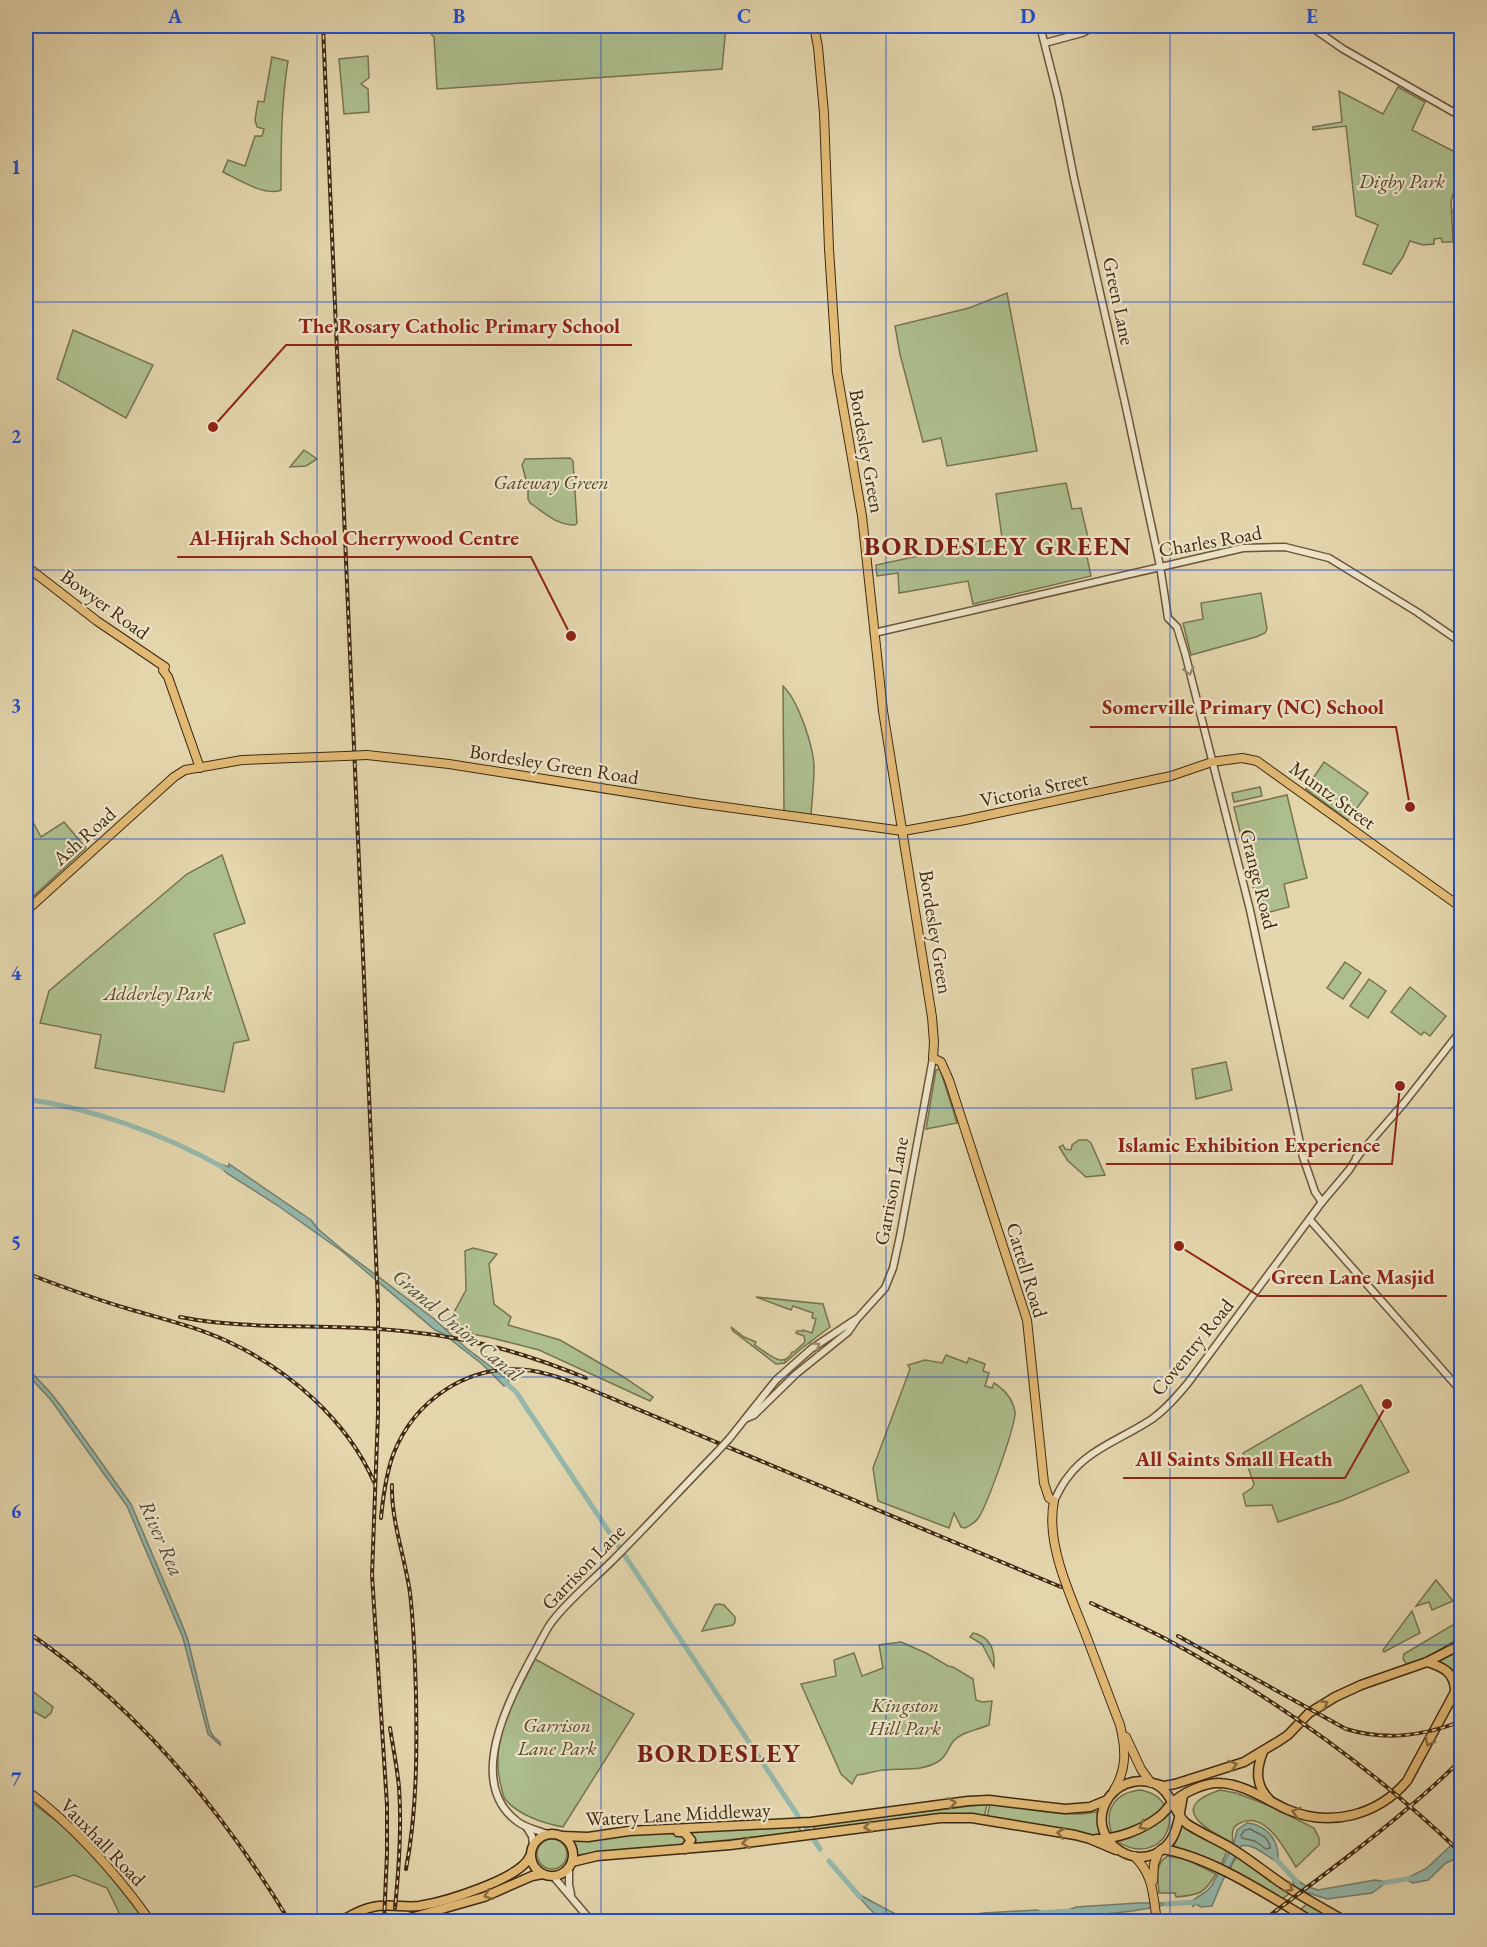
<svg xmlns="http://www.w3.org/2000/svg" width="1487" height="1947" font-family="'EB Garamond',serif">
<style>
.green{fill:#adbe8e;stroke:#77744f;stroke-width:1.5}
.water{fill:#95b8ac;stroke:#737f6e;stroke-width:1.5}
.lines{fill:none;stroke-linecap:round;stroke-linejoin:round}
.shore{stroke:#6b715e;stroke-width:1.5}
.canal{stroke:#95b8ac;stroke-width:5}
.minor-casing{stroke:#6a5537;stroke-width:9}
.major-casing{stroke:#412a10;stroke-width:10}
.highway-casing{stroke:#412a10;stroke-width:11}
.minor{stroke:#ede4c9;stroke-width:6}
.major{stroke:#e2ba76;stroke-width:8}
.highway{stroke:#e2ba76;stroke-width:8}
.rail-casing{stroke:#412a10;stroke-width:4}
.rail{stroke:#ede4c9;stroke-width:1.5;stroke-dasharray:4.5;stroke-linecap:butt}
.minor-bridge-casing{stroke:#6a5537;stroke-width:9;stroke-linecap:butt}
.major-bridge-casing{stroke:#412a10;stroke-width:10;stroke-linecap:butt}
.minor-bridge{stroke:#ede4c9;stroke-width:6}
.major-bridge{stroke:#e2ba76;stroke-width:8}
.oneway{stroke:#97876c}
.oneway2{stroke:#896b3e}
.grid{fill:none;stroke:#1d4ed8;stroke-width:1.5;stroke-opacity:0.55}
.labels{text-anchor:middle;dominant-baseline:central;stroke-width:4.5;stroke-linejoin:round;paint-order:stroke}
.park-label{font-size:20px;font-style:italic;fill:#574829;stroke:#ede4c9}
.street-label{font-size:20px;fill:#412a10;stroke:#ede4c9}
.water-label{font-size:21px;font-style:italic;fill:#564e37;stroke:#ede4c9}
.district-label{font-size:26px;font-weight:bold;letter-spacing:1.5px;fill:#7a1f14;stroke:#ede4c9}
.leader{fill:none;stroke:#8f2418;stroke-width:2}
.callout-dot{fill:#8f2418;stroke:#ede4c9;stroke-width:2}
.callout-label{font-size:21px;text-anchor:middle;font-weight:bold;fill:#8f2418;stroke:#ede4c9;stroke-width:4.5;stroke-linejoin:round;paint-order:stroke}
.neatline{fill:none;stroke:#1d4ed8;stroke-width:2}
.grid-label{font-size:20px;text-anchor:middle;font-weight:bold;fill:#1d4ed8}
</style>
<rect width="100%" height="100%" fill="#e3d5ac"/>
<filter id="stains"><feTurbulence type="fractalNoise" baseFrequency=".00333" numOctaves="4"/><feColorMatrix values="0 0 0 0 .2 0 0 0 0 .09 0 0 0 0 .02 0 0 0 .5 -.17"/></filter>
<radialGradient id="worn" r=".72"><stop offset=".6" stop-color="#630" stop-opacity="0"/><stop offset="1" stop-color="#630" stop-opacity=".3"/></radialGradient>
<g class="green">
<polygon points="423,26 726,26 722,69 437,89 434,37"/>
<polygon points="368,56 369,78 361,84 368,89 369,112 344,114 339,59"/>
<path d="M272 57 288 61C281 104 281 146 281 190 266 197 237 179 223 172L228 160 245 166 255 136H262L264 129 257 127 255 120 258 101 264 102Z"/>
<polygon points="1398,87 1425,102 1412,130 1461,155 1461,168 1451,201 1453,242 1442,242 1441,238 1434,239 1434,244 1423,245 1410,241 1403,257 1391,274 1363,264 1378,225 1356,216 1346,126 1313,130 1313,127 1342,122 1339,91 1383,114"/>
<polygon points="1007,293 1037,451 947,466 941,438 923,442 900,354 895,326 969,308"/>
<polygon points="73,330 153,365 126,418 57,379"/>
<polygon points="304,450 317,459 306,466 290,467"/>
<path d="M570 458 573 461 577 523 575 525C556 525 545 513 530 503L528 499V487L522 465 525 459Z"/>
<polygon points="1066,483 1072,509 1081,508 1090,546 1087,557 1091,576 973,604 968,581 899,593 898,573 877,576 876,565 1002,538 996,494"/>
<polygon points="1261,593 1267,629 1265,633 1256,637 1191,655 1183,623 1203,619 1201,603"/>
<path d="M783 686C798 700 814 747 814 768 814 783 812 799 811 815L784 812Z"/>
<polygon points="1324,762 1368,793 1348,820 1306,789"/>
<polygon points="1260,787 1262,796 1234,802 1232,793"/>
<polygon points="1287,795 1307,878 1284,884 1289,907 1262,914 1256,890 1254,890 1234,807"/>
<polygon points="26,809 41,837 64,822 86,848 26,903"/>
<polygon points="222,855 245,923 214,934 249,1040 234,1043 224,1092 95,1068 101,1035 40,1023 49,991 187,874"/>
<polygon points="1345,962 1361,973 1343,999 1327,988"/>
<polygon points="1369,979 1386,991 1368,1018 1350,1006"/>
<polygon points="1410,987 1446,1016 1430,1036 1424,1032 1421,1035 1391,1012"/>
<polygon points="1226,1062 1232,1090 1196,1099 1192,1069"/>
<polygon points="940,1069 957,1123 926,1129 936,1070"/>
<polygon points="1079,1140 1087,1140 1091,1143 1105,1175 1086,1177 1068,1161 1059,1147 1063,1145 1065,1149 1071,1150 1072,1145"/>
<polygon points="473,1248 497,1254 489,1264 494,1304 511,1317 508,1325 560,1340 622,1376 653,1397 650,1401 539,1350 488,1337 445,1329 466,1290 465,1251"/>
<path d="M756 1297 823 1304 830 1327 802 1348 786 1362 785 1361V1363L776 1364 733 1331 731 1327 744 1337 756 1342 755 1345C767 1353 784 1370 792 1352H794L805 1342 804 1336 796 1333 797 1331H803V1330L812 1333 816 1319 812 1318 813 1313 793 1306 791 1310Z"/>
<path d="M946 1355 967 1363 969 1358 985 1364 983 1371 989 1373 985 1386 992 1388 994 1383C1005 1390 1013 1399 1015 1412 1016 1425 987 1505 979 1517 976 1522 971 1525 965 1528L961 1527 954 1513 949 1528 878 1501 873 1468 910 1369 908 1365 925 1360 942 1363Z"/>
<polygon points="1361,1385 1409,1472 1343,1500 1278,1522 1272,1505 1246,1506 1243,1494 1252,1488 1254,1484 1243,1453"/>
<polygon points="1436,1580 1453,1601 1432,1610 1429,1602 1416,1606"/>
<polygon points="719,1604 724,1605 735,1617 735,1622 733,1625 702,1631 715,1605"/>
<polygon points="1412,1611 1420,1633 1384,1652 1383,1650"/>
<polygon points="1461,1620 1461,1637 1423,1660 1408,1666 1403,1659 1404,1654"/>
<path d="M973 1633C991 1637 995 1650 994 1667L982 1644 970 1637Z"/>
<path d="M901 1642 926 1653 948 1666 953 1667 973 1679 976 1700 982 1702 992 1701 989 1725C977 1730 960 1732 952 1743 947 1750 947 1756 939 1761 922 1772 903 1768 884 1770 875 1771 866 1774 857 1775L852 1784 841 1774 801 1684 836 1676 834 1660 854 1653 862 1676 883 1668 879 1645Z"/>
<polygon points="1461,1647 1461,1673 1458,1679 1452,1669 1437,1661"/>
<path d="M535 1659 634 1714 563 1827C543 1823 519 1816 505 1799 502 1795 502 1787 500 1782 490 1737 516 1697 535 1659Z"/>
<polygon points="26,1686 53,1707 51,1713 45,1718 26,1707"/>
<path d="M1141 1790C1153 1793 1159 1796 1165 1806 1147 1821 1135 1827 1112 1834 1103 1809 1116 1792 1141 1790Z"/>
<path d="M1220 1790 1236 1793 1270 1806 1314 1828 1319 1838V1845L1296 1867C1285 1850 1266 1810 1240 1823 1231 1827 1232 1834 1233 1843 1206 1829 1166 1808 1220 1790Z"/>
<polygon points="26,1798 59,1823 96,1858 140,1914 138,1918 123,1921 107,1888 74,1875 26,1890"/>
<path d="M990 1803C1020 1807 1071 1820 1099 1811L1100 1836H1090L987 1818Z"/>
<polygon points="987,1804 984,1818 815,1830 813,1825"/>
<path d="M1169 1812C1174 1845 1141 1860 1116 1840Z"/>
<polygon points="1182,1826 1227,1851 1221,1865 1174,1846"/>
<polygon points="799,1827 801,1832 691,1844 687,1830"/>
<polygon points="655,1832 684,1835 685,1839 682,1845 674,1847 620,1850 576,1855 572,1840"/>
<circle cx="552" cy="1854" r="15"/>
<path d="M1168 1856 1186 1859 1216 1874C1204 1894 1199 1895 1176 1897L1175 1893H1159C1158 1879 1154 1863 1168 1856Z"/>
<polygon points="1237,1856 1290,1893 1281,1900 1229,1870"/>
<polygon points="1307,1904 1338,1921 1317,1921 1300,1910"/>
</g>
<g class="water">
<polygon points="220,1164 229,1167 229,1164 311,1220 318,1229 344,1251 433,1318 466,1348 510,1381 504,1386 482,1364 442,1333 435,1330 343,1252 277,1205 228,1174 219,1166"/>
<polygon points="26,1367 49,1391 61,1406 131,1504 181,1622 188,1640 210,1731 214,1737 220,1742 220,1745 208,1734 183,1638 127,1506 51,1400 26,1373"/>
<path d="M1247 1823C1261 1824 1274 1834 1277 1848 1279 1853 1277 1857 1279 1863 1267 1857 1254 1843 1241 1846L1222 1882 1212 1906 1201 1907 1196 1904 1192 1907 1194 1904 1190 1902 1207 1891 1212 1885 1234 1843 1237 1830Z"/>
<polygon points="1461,1836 1461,1850 1457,1854 1457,1858 1446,1863 1428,1880 1413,1883 1405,1879 1427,1868"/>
<polygon points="1292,1877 1306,1886 1318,1890 1375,1880 1387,1882 1372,1893 1327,1899 1299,1890 1294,1886"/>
<path d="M855 1892C870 1901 885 1908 901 1917L900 1921C876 1922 870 1909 855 1892Z"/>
<path d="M1138 1903H1171C1148 1910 1087 1919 1064 1912L1076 1907Z"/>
<polygon points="1037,1910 1046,1913 1038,1917 1035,1920 975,1922 971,1920 946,1920 983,1913"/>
</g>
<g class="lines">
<polygon class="shore" points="1250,1829 1265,1837 1270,1845 1270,1848 1266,1849 1255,1841 1242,1838 1241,1835 1245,1830"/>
<g class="canal">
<path d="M26 1099C94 1109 164 1134 224 1168"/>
<polyline points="504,1381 516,1392 820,1849"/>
<polyline points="1275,1858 1297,1882"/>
<polyline points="829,1861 860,1897"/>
<polyline points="1383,1883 1412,1878"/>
<polyline points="1166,1904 1196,1902"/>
<polyline points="1040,1913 1070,1911"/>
<polyline points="922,1922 951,1919"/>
</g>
<g class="minor-casing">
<g id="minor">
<polyline points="1040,26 1058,97 1074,178 1125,403 1160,566 1168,618 1177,627 1185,653 1250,910 1303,1157 1315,1192 1322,1202"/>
<polyline points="1310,26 1343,49 1462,117"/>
<polyline points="1045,43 1082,33 1095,26"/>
<polyline points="1462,184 1457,211 1462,268"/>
<polyline points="874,633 1243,548 1285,547 1329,558 1417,612 1462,643"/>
<polyline points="1356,1158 1404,1103 1462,1029"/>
<polyline points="1310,1220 1462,1392"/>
<polyline points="747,1418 754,1415 796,1374 848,1332 857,1319 885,1288 893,1268 900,1236 933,1058"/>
<polyline points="729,1439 776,1380 811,1349 856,1319"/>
<path d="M1054 1501C1058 1493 1062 1484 1068 1477 1088 1449 1124 1438 1152 1419 1166 1409 1177 1396 1188 1383L1322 1202 1349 1170 1358 1156"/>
<polyline points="527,1828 532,1836 533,1845"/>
<path d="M547 1834C537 1830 526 1828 518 1822 464 1783 510 1698 533 1655 539 1645 544 1633 551 1623 568 1600 591 1582 612 1561 647 1526 681 1489 716 1453"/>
<polyline points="569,1866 569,1885 571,1894"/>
<polyline points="553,1876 592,1922"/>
</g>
</g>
<g class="major-casing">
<g id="major">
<path d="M814 26 818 47 824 113 829 249 837 372 862 516 883 711 932 1017 934 1042 933 1058 941 1062 949 1080 1027 1320 1044 1483 1049 1498 1054 1501C1045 1545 1072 1598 1087 1638 1098 1667 1109 1696 1120 1725 1126 1749 1127 1769 1114 1790"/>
<polyline points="26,566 97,621 165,667 163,670 168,677 200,768"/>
<polyline points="367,755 449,764 696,803 903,831 965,820 1171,776 1212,762 1242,758 1257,761 1462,908"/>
<polyline points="26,911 174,777 185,770 242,760 345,756"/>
<polyline points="1126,1737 1141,1769 1151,1783"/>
<path d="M26 1790C74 1826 116 1873 151 1922"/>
<path d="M1134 1856C1154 1875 1153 1896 1157 1922"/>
<polyline points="1153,1881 1154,1864 1159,1851"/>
</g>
</g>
<g class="highway-casing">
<g id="highway">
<path d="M1427 1662C1443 1667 1454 1672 1455 1690"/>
<path d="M1263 1752C1256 1769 1255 1785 1269 1799"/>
<polyline points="1157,1784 1164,1786 1175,1784 1244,1762 1279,1741 1288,1735 1309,1713 1335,1697 1361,1685 1427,1662 1462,1644"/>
<path d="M1183 1796C1180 1810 1179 1828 1171 1840 1145 1879 1085 1844 1106 1802 1115 1785 1135 1777 1153 1783 1173 1791 1172 1812 1187 1824 1201 1833 1217 1840 1231 1848 1249 1859 1266 1873 1284 1885 1304 1898 1326 1910 1347 1922"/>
<polyline points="678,1832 684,1832 691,1840 685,1849"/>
<circle cx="552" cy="1855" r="21"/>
<polyline points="562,1836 588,1837 629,1831 811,1822 968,1801 989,1800 1065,1809 1090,1807 1107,1800"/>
<path d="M1096 1839C1118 1839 1142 1830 1160 1816 1165 1812 1168 1807 1172 1803 1182 1793 1204 1783 1218 1783 1242 1783 1265 1799 1286 1809 1329 1828 1377 1816 1407 1781L1462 1679"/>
<path d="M1162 1849C1212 1857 1269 1896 1313 1922"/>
<polyline points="572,1862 597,1856 730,1845 940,1818 972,1818 1075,1835 1090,1839 1116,1850"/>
<path d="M339 1922C350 1916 361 1909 373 1907 388 1903 404 1908 419 1906 444 1902 521 1879 530 1856"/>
<polyline points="396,1922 484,1897 532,1876 543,1874"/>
</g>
</g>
<use href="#minor" class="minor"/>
<use href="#major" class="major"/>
<use href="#highway" class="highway"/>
<g class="rail-casing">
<g id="rail">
<polyline points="323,26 378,1304 378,1414 372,1575 387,1805 387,1853 384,1922"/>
<path d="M26 1273C60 1286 94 1299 129 1309 163 1319 197 1327 229 1342 289 1370 347 1420 374 1482"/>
<path d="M180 1317C246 1330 313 1324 379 1329 455 1334 516 1349 586 1378"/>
<path d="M392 1485C391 1521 405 1557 410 1593 414 1627 415 1661 416 1694 417 1752 417 1812 406 1869"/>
<path d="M381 1518C383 1497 386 1475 393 1455 414 1400 468 1364 527 1370 545 1372 562 1378 580 1385L1061 1587"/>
<path d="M1091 1603C1116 1615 1141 1626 1166 1639 1273 1697 1374 1769 1462 1854"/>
<path d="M26 1631C136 1706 221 1808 290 1922"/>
<path d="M1178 1636 1346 1729C1386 1741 1423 1736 1462 1721"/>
<path d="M390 1728C393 1747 397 1767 399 1787 402 1827 399 1868 395 1908"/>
<path d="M1261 1922C1330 1870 1400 1820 1462 1759"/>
</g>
</g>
<use href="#rail" class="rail"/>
<g class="minor-bridge-casing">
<polyline id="minor-bridge" points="716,1453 729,1439"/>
</g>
<g class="major-bridge-casing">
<polyline id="major-bridge" points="345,756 367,755"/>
</g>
<use href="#minor-bridge" class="minor-bridge"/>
<use href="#major-bridge" class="major-bridge"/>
</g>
<defs><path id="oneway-chevron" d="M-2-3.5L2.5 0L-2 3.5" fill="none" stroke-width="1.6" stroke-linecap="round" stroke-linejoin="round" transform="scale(1.5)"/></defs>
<g class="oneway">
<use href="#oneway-chevron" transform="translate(1189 671) rotate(76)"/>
<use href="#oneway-chevron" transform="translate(816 1346) rotate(-35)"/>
</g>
<g class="oneway2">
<use href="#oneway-chevron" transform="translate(1324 1704) rotate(-31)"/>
<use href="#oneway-chevron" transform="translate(1429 1742) rotate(117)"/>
<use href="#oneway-chevron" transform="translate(1233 1765) rotate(-16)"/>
<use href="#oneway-chevron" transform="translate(952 1803) rotate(-9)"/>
<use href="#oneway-chevron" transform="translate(1296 1812) rotate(-162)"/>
<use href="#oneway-chevron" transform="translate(1143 1826) rotate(152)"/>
<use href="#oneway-chevron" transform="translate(868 1827) rotate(172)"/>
<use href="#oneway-chevron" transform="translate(1061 1833) rotate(-170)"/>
<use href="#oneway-chevron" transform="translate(746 1843) rotate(173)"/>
<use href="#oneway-chevron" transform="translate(1289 1888) rotate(32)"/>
<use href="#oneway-chevron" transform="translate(488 1895) rotate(159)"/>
</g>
<path class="grid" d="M317 26V1922M601 26V1922M886 26V1922M1170 26V1922M26 302H1462M26 570H1462M26 839H1462M26 1108H1462M26 1377H1462M26 1645H1462"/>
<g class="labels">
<g class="park-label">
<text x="1402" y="181">Digby Park</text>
<text x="551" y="482">Gateway Green</text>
<text x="158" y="993">Adderley Park</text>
<text x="905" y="1705">Kingston<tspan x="905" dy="23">Hill Park</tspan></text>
<text x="557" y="1725">Garrison<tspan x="557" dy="23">Lane Park</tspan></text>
</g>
<g class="street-label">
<text transform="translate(1119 301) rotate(78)">Green Lane</text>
<text transform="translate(867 451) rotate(80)">Bordesley Green</text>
<text transform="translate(1210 541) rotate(-10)">Charles Road</text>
<text transform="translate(105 604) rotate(36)">Bowyer Road</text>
<text transform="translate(554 764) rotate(9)">Bordesley Green Road</text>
<text transform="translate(1034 789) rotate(-12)">Victoria Street</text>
<text transform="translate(1333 795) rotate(36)">Muntz Street</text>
<text transform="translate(84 836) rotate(-42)">Ash Road</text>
<text transform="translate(1259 879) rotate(76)">Grange Road</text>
<text transform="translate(936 932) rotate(81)">Bordesley Green</text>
<text transform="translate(891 1191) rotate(-79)">Garrison Lane</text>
<text transform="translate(1027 1270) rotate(73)">Cattell Road</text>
<text transform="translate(1192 1347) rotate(-51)">Coventry Road</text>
<text transform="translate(583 1567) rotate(-46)">Garrison Lane</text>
<text transform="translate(678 1814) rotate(-3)">Watery Lane Middleway</text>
<text transform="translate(103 1842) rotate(46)">Vauxhall Road</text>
</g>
<g class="water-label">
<text transform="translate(458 1325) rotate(40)">Grand Union Canal</text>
<text transform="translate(162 1538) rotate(66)">River Rea</text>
</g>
<g class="district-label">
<text x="998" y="546">BORDESLEY GREEN</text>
<text x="719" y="1753">BORDESLEY</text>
</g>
</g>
<path class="leader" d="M213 427L286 345H632M571 636L531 557H177M1410 807L1396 727H1090M1400 1086L1392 1164H1106M1179 1246L1259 1296H1447M1387 1404L1345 1478H1123"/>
<g class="callout-dot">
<circle cx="213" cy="427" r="6"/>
<circle cx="571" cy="636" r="6"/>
<circle cx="1410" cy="807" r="6"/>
<circle cx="1400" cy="1086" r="6"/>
<circle cx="1179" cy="1246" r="6"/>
<circle cx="1387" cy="1404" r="6"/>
</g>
<g class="callout-label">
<text x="459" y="333">The Rosary Catholic Primary School</text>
<text x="354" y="545">Al-Hijrah School Cherrywood Centre</text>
<text x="1243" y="714">Somerville Primary (NC) School</text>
<text x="1249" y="1152">Islamic Exhibition Experience</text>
<text x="1353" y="1284">Green Lane Masjid</text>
<text x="1234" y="1466">All Saints Small Heath</text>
</g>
<rect width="1487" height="1947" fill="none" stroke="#e3d5ac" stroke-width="66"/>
<rect x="33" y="33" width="1421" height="1881" class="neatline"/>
<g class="grid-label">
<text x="175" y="23">A</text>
<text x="459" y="23">B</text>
<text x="744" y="23">C</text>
<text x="1028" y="23">D</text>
<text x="1312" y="23">E</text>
<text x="16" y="174">1</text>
<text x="16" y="443">2</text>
<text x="16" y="712">3</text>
<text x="16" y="980">4</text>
<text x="16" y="1249">5</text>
<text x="16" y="1518">6</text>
<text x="16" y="1786">7</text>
</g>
<rect width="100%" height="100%" filter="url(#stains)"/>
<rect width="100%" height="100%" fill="url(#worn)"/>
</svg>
